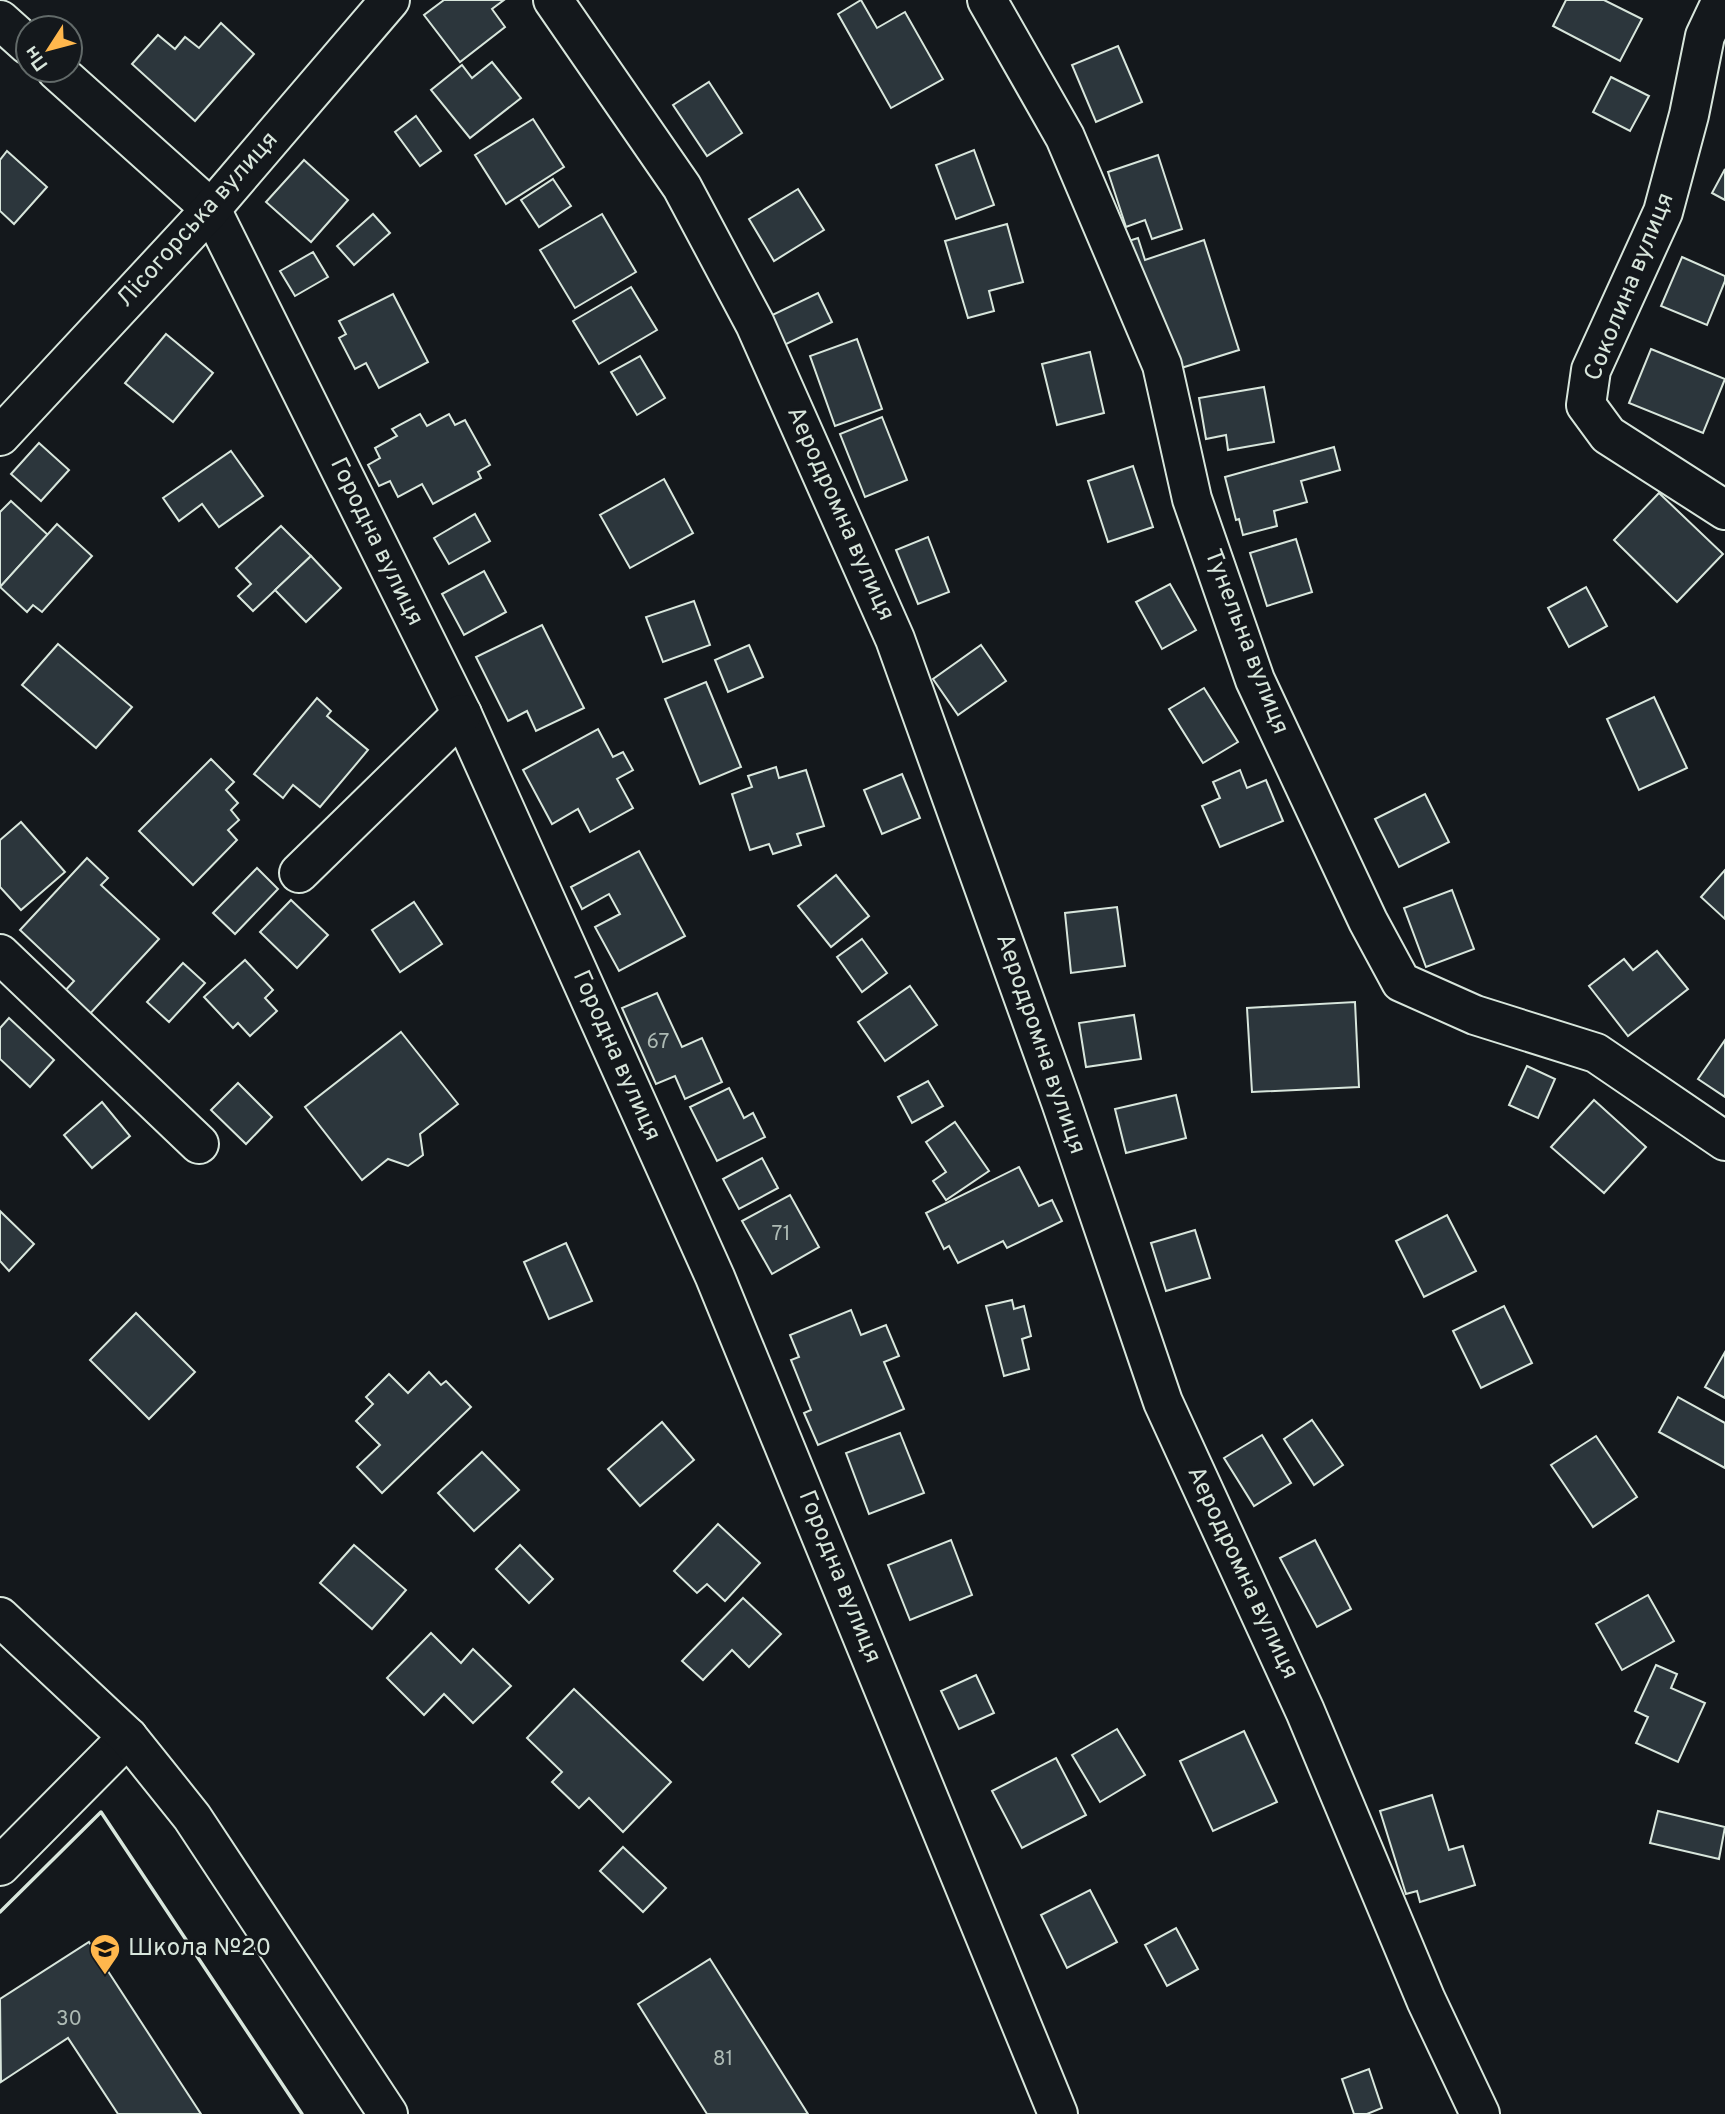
<svg xmlns="http://www.w3.org/2000/svg" width="1725" height="2114" font-family="Overpass,sans-serif">
<style>
.building{fill:#2c363c;stroke:#d8e6dc;stroke-width:2}
.lines{fill:none;stroke-linecap:round;stroke-linejoin:round}
.minor-casing{stroke:#d8e6dc;stroke-width:42}
.major-casing{stroke:#d8e6dc;stroke-width:42}
.minor{stroke:#14181c;stroke-width:38}
.major{stroke:#14181c;stroke-width:38}
.wall{stroke:#d8e6dc;stroke-width:3.5}
.labels{text-anchor:middle;dominant-baseline:central;stroke-width:5;stroke-linejoin:round;paint-order:stroke}
.number-label{font-size:21px;fill:#adbab4}
.street-label{font-size:24px;fill:#d8e6dc;stroke:#14181c}
.poi-label{font-size:24px;fill:#d8e6dc;stroke:#14181c;text-anchor:start}
</style>
<rect width="100%" height="100%" fill="#14181c"/>
<g class="building">
<polygon points="444,0 504,0 492,9 505,27 460,62 424,15"/>
<polygon points="861,0 877,28 905,12 943,79 891,108 838,14"/>
<polygon points="1566,0 1604,0 1642,19 1620,61 1553,26"/>
<polygon points="221,23 254,54 195,121 132,64 158,35 175,49 185,37 199,48"/>
<polygon points="1118,46 1142,102 1096,122 1072,65"/>
<polygon points="492,62 521,98 470,138 431,90 462,65 472,78"/>
<polygon points="1611,77 1649,96 1630,131 1593,112"/>
<polygon points="709,82 742,133 707,156 673,105"/>
<polygon points="416,116 441,151 420,166 395,132"/>
<polygon points="533,119 564,167 506,204 475,155"/>
<polygon points="974,150 994,205 956,219 936,165"/>
<polygon points="7,151 47,187 14,224 0,211 0,160"/>
<polygon points="1158,155 1182,229 1152,239 1145,220 1126,227 1108,172"/>
<polygon points="304,160 348,200 311,242 266,202"/>
<polygon points="1725,169 1725,200 1712,193"/>
<polygon points="553,179 571,206 539,227 521,200"/>
<polygon points="798,189 824,230 774,261 749,219"/>
<polygon points="373,214 390,233 354,265 337,246"/>
<polygon points="602,214 636,272 575,308 540,250"/>
<polygon points="1007,224 1023,282 989,291 994,311 968,318 945,241"/>
<polygon points="1138,238 1145,260 1204,240 1239,350 1178,369 1122,243"/>
<polygon points="313,252 328,277 295,296 280,271"/>
<polygon points="1682,257 1725,276 1725,281 1707,325 1661,306"/>
<polygon points="631,287 657,330 599,364 573,321"/>
<polygon points="818,293 832,322 778,348 764,319"/>
<polygon points="393,294 428,362 379,388 366,363 355,369 339,338 346,334 339,321"/>
<polygon points="166,334 213,373 173,422 125,383"/>
<polygon points="857,339 882,409 835,426 810,356"/>
<polygon points="1651,349 1725,379 1703,433 1629,403"/>
<polygon points="1090,352 1104,413 1057,425 1042,364"/>
<polygon points="640,356 665,398 637,415 611,372"/>
<polygon points="1264,387 1274,442 1228,450 1226,435 1206,439 1199,398"/>
<polygon points="420,414 427,426 449,414 455,425 465,420 490,465 478,472 481,478 433,504 422,484 398,497 390,481 379,486 368,465 380,458 375,448 397,436 392,429"/>
<polygon points="882,417 907,480 865,497 840,434"/>
<polygon points="39,443 69,470 41,501 11,474"/>
<polygon points="1334,447 1340,470 1301,481 1307,502 1274,511 1277,526 1243,535 1239,519 1236,520 1225,477"/>
<polygon points="231,451 263,496 219,527 202,504 179,521 163,498"/>
<polygon points="1133,466 1153,527 1108,542 1088,481"/>
<polygon points="664,479 693,533 630,568 600,515"/>
<polygon points="1659,493 1723,554 1677,602 1614,540"/>
<polygon points="11,501 48,535 0,587 0,512"/>
<polygon points="475,514 490,541 449,564 434,538"/>
<polygon points="57,524 92,556 42,612 33,605 27,612 0,587"/>
<polygon points="281,526 311,556 253,611 238,596 251,584 236,568"/>
<polygon points="928,537 949,592 918,604 896,550"/>
<polygon points="1296,539 1312,592 1267,606 1250,553"/>
<polygon points="311,556 341,588 306,622 275,590"/>
<polygon points="484,571 506,612 464,635 442,594"/>
<polygon points="1170,584 1196,630 1162,649 1136,602"/>
<polygon points="1586,587 1607,626 1569,647 1548,608"/>
<polygon points="694,601 710,645 663,662 646,617"/>
<polygon points="542,625 584,708 536,731 527,711 508,721 476,657"/>
<polygon points="58,644 132,707 96,748 22,685"/>
<polygon points="749,645 763,677 728,692 715,660"/>
<polygon points="981,645 1006,681 958,715 933,679"/>
<polygon points="706,682 741,767 700,784 665,699"/>
<polygon points="1204,688 1238,742 1203,763 1169,709"/>
<polygon points="1654,697 1687,768 1639,790 1607,719"/>
<polygon points="317,698 331,711 327,716 368,750 320,807 293,785 283,798 254,774"/>
<polygon points="598,729 613,757 623,752 633,770 617,779 633,808 590,832 578,809 552,824 523,770"/>
<polygon points="211,759 234,782 226,790 238,803 231,810 239,820 228,830 237,840 193,885 139,831"/>
<polygon points="776,767 779,778 806,770 824,826 797,834 801,845 773,854 769,844 750,850 732,794 752,787 748,776"/>
<polygon points="1240,770 1247,788 1266,780 1283,821 1220,847 1202,806 1220,798 1213,782"/>
<polygon points="902,774 920,818 882,834 864,790"/>
<polygon points="1425,794 1449,842 1399,867 1375,819"/>
<polygon points="21,822 65,872 21,910 0,887 0,840"/>
<polygon points="639,851 685,936 619,971 595,927 620,914 609,894 582,909 571,887"/>
<polygon points="87,858 108,878 101,885 159,939 87,1017 62,994 74,981 20,930"/>
<polygon points="257,868 278,889 235,934 213,913"/>
<polygon points="1725,870 1725,919 1701,897"/>
<polygon points="836,875 869,916 831,947 798,906"/>
<polygon points="1452,890 1474,949 1426,967 1404,908"/>
<polygon points="291,900 328,935 297,968 260,932"/>
<polygon points="414,902 442,944 400,972 372,930"/>
<polygon points="1117,907 1125,966 1071,973 1065,913"/>
<polygon points="862,939 887,973 862,992 837,957"/>
<polygon points="1657,951 1688,989 1628,1036 1589,986 1624,959 1633,970"/>
<polygon points="245,960 273,990 265,998 277,1011 250,1036 238,1023 233,1028 204,997"/>
<polygon points="183,963 205,983 169,1022 147,1002"/>
<polygon points="910,986 937,1025 885,1061 858,1022"/>
<polygon points="657,993 682,1047 702,1038 722,1082 685,1099 675,1076 656,1084 622,1008"/>
<polygon points="1355,1002 1359,1087 1252,1092 1247,1008"/>
<polygon points="1134,1015 1141,1059 1086,1067 1079,1023"/>
<polygon points="9,1018 54,1060 30,1087 0,1059 0,1028"/>
<polygon points="401,1032 458,1104 420,1134 423,1155 408,1166 388,1159 362,1180 305,1107"/>
<polygon points="1725,1040 1725,1097 1698,1079"/>
<polygon points="1527,1066 1555,1079 1538,1118 1509,1105"/>
<polygon points="928,1081 943,1106 912,1123 898,1097"/>
<polygon points="238,1083 272,1117 246,1144 211,1110"/>
<polygon points="729,1088 744,1118 753,1113 765,1137 717,1161 690,1107"/>
<polygon points="1176,1095 1186,1138 1126,1153 1115,1109"/>
<polygon points="1594,1100 1646,1147 1604,1193 1551,1147"/>
<polygon points="102,1102 130,1136 92,1168 64,1135"/>
<polygon points="955,1122 989,1171 946,1200 933,1181 946,1172 926,1142"/>
<polygon points="762,1158 778,1188 739,1209 723,1179"/>
<polygon points="1019,1167 1039,1206 1052,1200 1062,1221 1007,1248 1003,1241 958,1263 949,1246 944,1249 926,1213"/>
<polygon points="790,1195 819,1247 772,1274 742,1221"/>
<polygon points="0,1211 34,1244 9,1271 0,1261"/>
<polygon points="1447,1215 1476,1271 1424,1297 1396,1241"/>
<polygon points="1195,1230 1210,1278 1166,1291 1151,1243"/>
<polygon points="566,1243 592,1301 549,1319 524,1262"/>
<polygon points="1012,1300 1014,1309 1024,1306 1031,1336 1022,1339 1029,1369 1004,1376 986,1306"/>
<polygon points="1504,1306 1532,1363 1481,1388 1453,1331"/>
<polygon points="851,1310 861,1335 886,1325 899,1356 884,1362 904,1409 818,1445 804,1413 811,1410 791,1360 799,1357 790,1335"/>
<polygon points="136,1313 195,1372 149,1419 90,1360"/>
<polygon points="1725,1352 1725,1398 1705,1387"/>
<polygon points="429,1372 441,1385 446,1381 471,1407 382,1493 357,1467 380,1445 356,1421 373,1404 366,1397 389,1374 408,1393"/>
<polygon points="1678,1397 1725,1423 1725,1468 1659,1432"/>
<polygon points="1312,1420 1343,1465 1314,1485 1284,1439"/>
<polygon points="662,1422 694,1460 640,1506 608,1469"/>
<polygon points="900,1433 924,1493 869,1514 846,1453"/>
<polygon points="1262,1435 1291,1483 1254,1506 1224,1458"/>
<polygon points="1596,1436 1637,1497 1593,1527 1551,1465"/>
<polygon points="482,1452 519,1490 474,1531 438,1493"/>
<polygon points="718,1524 760,1563 725,1601 707,1584 697,1593 674,1571"/>
<polygon points="951,1540 972,1595 910,1620 888,1565"/>
<polygon points="1315,1540 1351,1609 1317,1627 1280,1558"/>
<polygon points="354,1545 406,1590 372,1629 320,1583"/>
<polygon points="520,1545 553,1579 529,1603 496,1569"/>
<polygon points="1648,1595 1674,1641 1622,1670 1596,1624"/>
<polygon points="743,1598 781,1634 749,1667 732,1650 703,1680 682,1661"/>
<polygon points="431,1633 461,1663 473,1649 511,1686 473,1723 444,1694 424,1715 387,1678"/>
<polygon points="1656,1665 1677,1674 1671,1688 1705,1703 1678,1762 1636,1743 1648,1717 1635,1711"/>
<polygon points="976,1675 994,1713 959,1729 941,1691"/>
<polygon points="574,1689 671,1782 623,1832 589,1798 579,1808 552,1782 562,1772 527,1738"/>
<polygon points="1117,1729 1145,1775 1100,1802 1072,1755"/>
<polygon points="1244,1731 1277,1802 1213,1831 1180,1761"/>
<polygon points="1056,1758 1086,1815 1022,1848 992,1791"/>
<polygon points="1432,1795 1449,1850 1463,1846 1475,1885 1420,1902 1417,1891 1406,1894 1380,1811"/>
<polygon points="1658,1811 1725,1827 1719,1859 1650,1843"/>
<polygon points="623,1847 666,1888 643,1912 600,1871"/>
<polygon points="1090,1890 1117,1942 1067,1968 1041,1915"/>
<polygon points="1176,1928 1198,1969 1167,1986 1145,1945"/>
<polygon points="89,1942 184,2088 201,2114 118,2114 68,2038 1,2082 0,1999"/>
<polygon points="710,1959 808,2114 707,2114 638,2004"/>
<polygon points="1369,2069 1382,2108 1367,2114 1354,2114 1342,2079"/>
</g>
<g class="lines">
<g class="minor-casing">
<g id="minor">
<polyline points="553,0 682,187 755,324 895,639 1061,1102 1163,1402 1305,1711 1426,2000 1480,2114"/>
<polyline points="987,0 1065,137 1162,365 1192,499 1255,680 1368,921 1401,982 1475,1015 1596,1053 1725,1141"/>
<polyline points="1722,0 1705,36 1689,115 1663,212 1591,370 1586,405 1608,435 1725,510"/>
<polyline points="0,20 28,45"/>
<polyline points="56,70 211,209 462,714 715,1277 1058,2114"/>
<polyline points="0,436 211,209 390,0"/>
<polyline points="299,873 462,714"/>
<polyline points="0,954 199,1144"/>
<polyline points="0,1866 128,1737"/>
</g>
</g>
<g class="major-casing">
<polyline id="major" points="0,1617 128,1737 192,1817 388,2114"/>
</g>
<use href="#minor" class="minor"/>
<use href="#major" class="major"/>
<polyline class="wall" points="0,1912 101,1812 302,2114"/>
</g>
<defs>
<g id="school-pin" transform="scale(1.575)"><path d="M0 17L-7.5 6A9.5 9.5 0 1 1 7.5 6Z" fill="#ffb74d" stroke="#14181c"/><path d="M0-5L7-2L0 1L-7-2ZM-4 1L0 2.5L4 1V4Q0 6-4 4Z" fill="#111"/></g>
</defs>
<g fill-rule="evenodd">
<use href="#school-pin" x="105" y="1949"/>
</g>
<g class="labels">
<g class="number-label">
<text x="658" y="1042">67</text>
<text x="781" y="1234">71</text>
<text x="69" y="2019">30</text>
<text x="723" y="2059">81</text>
</g>
<g class="street-label">
<text transform="translate(198 220) rotate(-48)">Лісогорська вулиця</text>
<text transform="translate(1630 287) rotate(-68)">Соколина вулиця</text>
<text transform="translate(840 514) rotate(66)">Аеродромна вулиця</text>
<text transform="translate(376 542) rotate(64)">Городна вулиця</text>
<text transform="translate(1246 642) rotate(69)">Тунельна вулиця</text>
<text transform="translate(1040 1044) rotate(71)">Аеродромна вулиця</text>
<text transform="translate(616 1056) rotate(66)">Городна вулиця</text>
<text transform="translate(1242 1573) rotate(65)">Аеродромна вулиця</text>
<text transform="translate(839 1577) rotate(68)">Городна вулиця</text>
</g>
<g class="poi-label">
<text x="128" y="1949">Школа №20</text>
</g>
</g>
<g transform="translate(49 49) rotate(234)"><circle r="33" fill="#14181c" stroke="#626a69" stroke-width="2"/>
<path d="M0-5L12 26L0 18L-12 26Z" fill="#ffb74d"/>
<text y="-10" font-size="19" font-weight="bold" text-anchor="middle" fill="#d8e6dc">Пн</text>
</g>
</svg>
